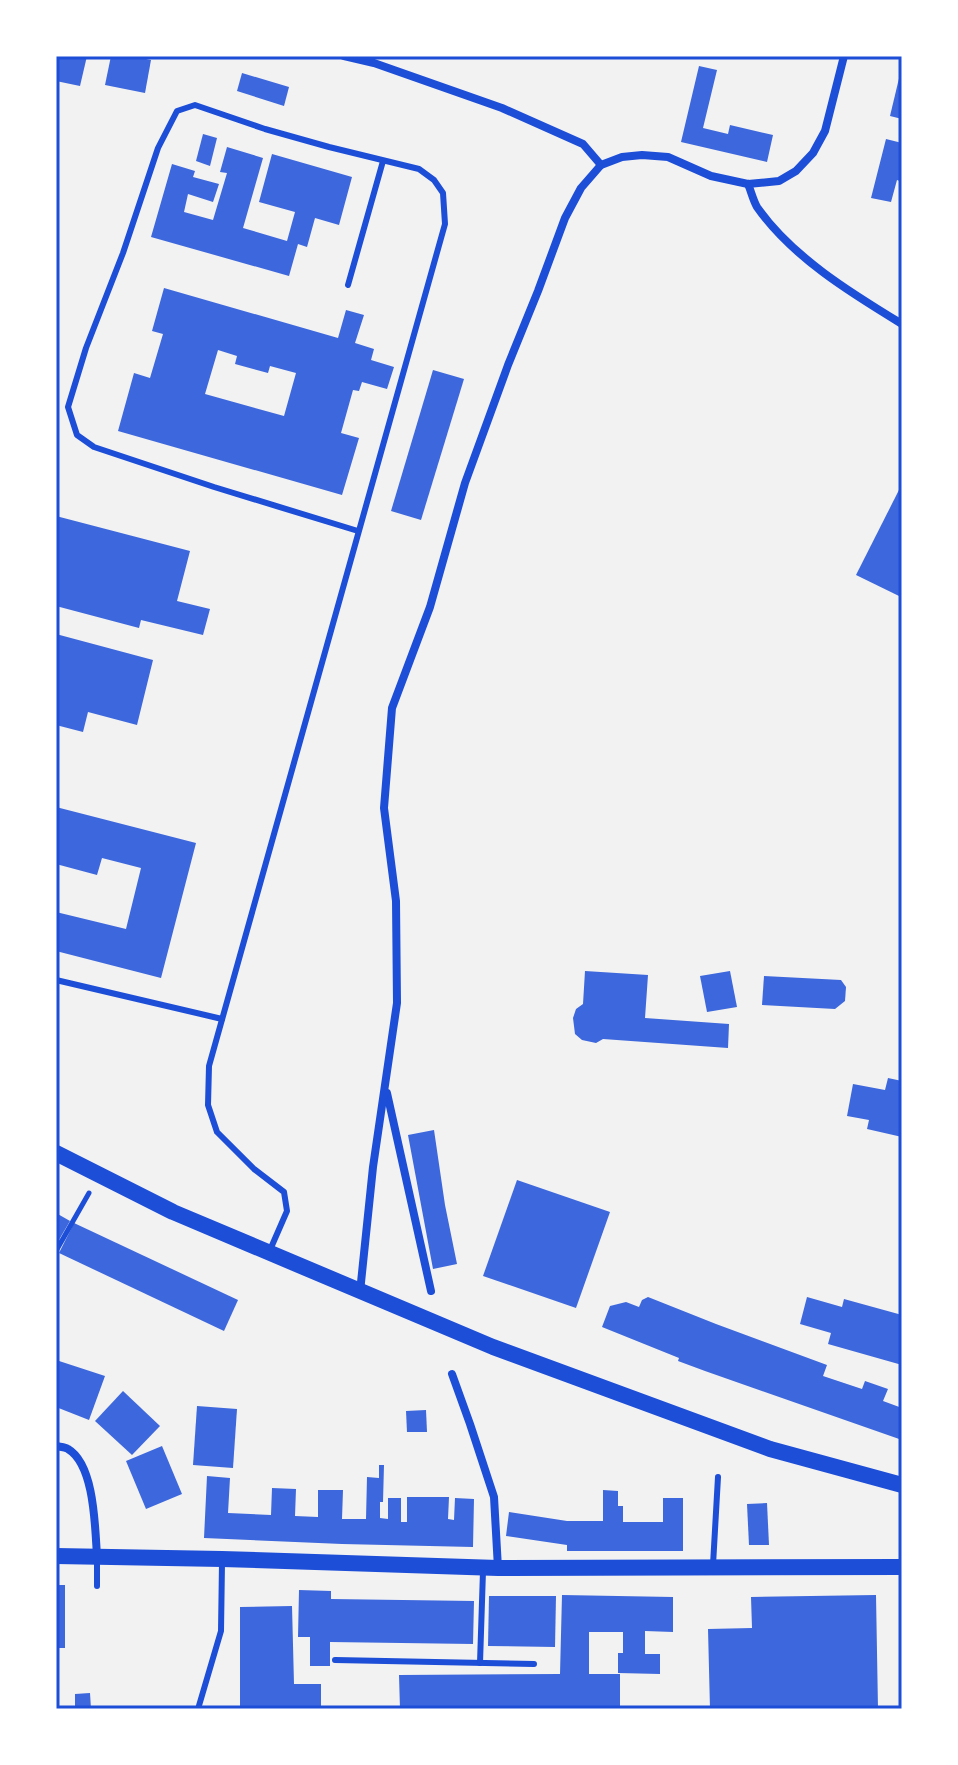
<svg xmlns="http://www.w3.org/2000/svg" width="958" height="1765" font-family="'Public Sans',sans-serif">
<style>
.building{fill:#3d67dc;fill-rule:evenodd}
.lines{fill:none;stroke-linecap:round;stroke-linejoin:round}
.path{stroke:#1d4ed8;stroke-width:5}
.service{stroke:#1d4ed8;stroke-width:6}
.minor{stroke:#1d4ed8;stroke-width:8}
.secondary{stroke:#1d4ed8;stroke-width:16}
.neatline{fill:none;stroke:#1d4ed8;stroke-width:3}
</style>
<rect width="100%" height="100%" fill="#f2f2f2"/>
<g class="building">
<polygon points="56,56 87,56 80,86 56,81"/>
<polygon points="111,56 132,56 151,60 145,93 105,85"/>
<polygon points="699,66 717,70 703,128 728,134 730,125 773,135 767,162 681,142"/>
<polygon points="901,70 902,70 902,119 890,116"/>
<polygon points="242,73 289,87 284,106 237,91"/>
<polygon points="203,134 217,138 210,166 196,161"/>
<polygon points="886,139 902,143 902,182 897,180 891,202 871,198"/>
<polygon points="227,147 263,158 243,228 287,241 295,212 259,202 272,154 352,177 339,225 315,218 307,247 298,244 289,276 151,237 172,164 195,171 193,177 219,184 213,202 188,194 184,212 213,220 227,173 220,172"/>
<path d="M164 288 338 338 346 310 364 315 355 343 374 349 371 360 394 367 387 389 362 382 359 391 353 390 341 433 359 438 342 495 118 431 134 373 150 378 163 334 152 331ZM218 350 237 356 235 364 268 373 270 366 296 373 284 416 205 394Z"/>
<polygon points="433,370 464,379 421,520 391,511"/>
<polygon points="902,484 902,591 899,596 856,575"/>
<polygon points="56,516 190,551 177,601 210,609 203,635 141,620 139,628 56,606"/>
<polygon points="56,634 153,660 137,725 88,712 83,732 56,725"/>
<polygon points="56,807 196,843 161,978 56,951 56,912 126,929 141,868 102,858 97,875 56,864 58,846 56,846"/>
<polygon points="585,971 648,975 645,1018 729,1024 728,1048 603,1039 596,1043 582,1040 575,1034 573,1018 576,1009 583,1004"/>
<polygon points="730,971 737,1007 707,1012 700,976"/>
<polygon points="764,976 841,980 846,987 845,1001 835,1009 762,1005"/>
<polygon points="888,1078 902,1081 902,1137 867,1129 869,1120 847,1116 853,1084 885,1090"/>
<polygon points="434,1130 445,1205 457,1264 433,1269 408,1135"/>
<polygon points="517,1180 610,1212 576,1308 483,1276"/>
<polygon points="56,1213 70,1221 56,1245"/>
<polygon points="74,1223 238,1300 224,1331 59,1253"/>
<polygon points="648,1297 716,1324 827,1365 823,1376 862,1389 865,1381 888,1389 883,1401 902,1408 902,1440 705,1371 678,1361 679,1358 602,1327 610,1306 626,1302 639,1307 642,1300"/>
<polygon points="807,1297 842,1307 844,1299 902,1315 902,1365 828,1344 831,1333 800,1324"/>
<polygon points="56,1360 105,1376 89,1420 56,1407"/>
<polygon points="123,1391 160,1426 132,1455 95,1421"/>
<polygon points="197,1406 237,1409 233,1468 193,1465"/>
<polygon points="426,1410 427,1432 407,1432 406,1411"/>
<polygon points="162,1446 182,1494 146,1509 126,1461"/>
<polygon points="379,1465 384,1465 383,1502 380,1502 380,1518 388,1519 388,1498 401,1498 401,1522 407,1522 407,1497 449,1497 448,1519 454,1520 455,1498 474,1499 473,1547 342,1544 204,1538 207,1476 230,1478 228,1513 271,1515 272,1488 296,1489 295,1516 318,1517 318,1490 343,1490 342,1519 366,1519 367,1477 379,1478"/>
<polygon points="603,1490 618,1491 618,1506 623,1506 623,1522 663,1522 663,1498 683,1498 683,1551 567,1551 567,1545 506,1536 509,1512 567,1521 603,1521"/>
<polygon points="767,1503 769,1545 749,1545 747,1504"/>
<rect x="56" y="1585" width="9" height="63"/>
<polygon points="299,1590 331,1591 331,1599 474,1601 473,1644 330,1642 330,1666 310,1666 310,1637 298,1637"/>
<polygon points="562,1595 673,1597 673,1632 645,1631 645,1654 660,1654 660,1674 618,1673 618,1653 623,1653 623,1632 589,1632 589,1674 620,1674 620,1709 400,1709 399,1675 560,1674"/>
<polygon points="876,1595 878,1709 710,1709 708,1629 752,1628 751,1597"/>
<polygon points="489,1596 556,1596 555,1647 488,1646"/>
<polygon points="292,1606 294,1684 321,1684 321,1709 240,1709 240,1607"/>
<polygon points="90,1693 91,1709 75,1709 75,1694"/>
</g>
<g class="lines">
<polyline class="path" points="56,1251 89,1193"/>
<g class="service">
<polyline points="348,285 383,161"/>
<polyline points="56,980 222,1019"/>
<polyline points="270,1250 287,1211 284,1192 254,1169 217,1132 208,1105 209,1066 445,224 443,193 434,180 419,169 329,147 265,129 195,105 177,111 158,148 123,253 86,348 68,407 77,435 94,447 214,487 358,531"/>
<polyline points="97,1560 97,1586"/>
<polyline points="713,1565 718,1477"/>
<polyline points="335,1660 534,1664"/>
<polyline points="480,1663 483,1571"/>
<polyline points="198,1709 221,1631 222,1563"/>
</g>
<g class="minor">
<polyline points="344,56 374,63 502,108 583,144 601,165"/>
<path d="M748 184C751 191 753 200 757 207 792 257 851 293 902 324"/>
<polyline points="387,1093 431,1291"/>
<polyline points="360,1292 373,1167 397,1003 396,901 384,808 392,708 430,607 465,483 508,365 538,291 565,218 581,188 601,165 622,157 642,155 668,157 711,176 748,184 779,181 796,171 813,153 825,131 844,56"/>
<polyline points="452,1374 470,1424 494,1497 498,1568"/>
<path d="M56 1446C60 1447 65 1447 68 1449 95 1465 95 1529 97 1556"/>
</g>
<g class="secondary">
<polyline points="56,1153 173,1212 493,1347 770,1449 902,1485"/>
<polyline points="56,1556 222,1559 498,1568 902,1567"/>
</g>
</g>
<rect width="958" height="1765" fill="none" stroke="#ffffff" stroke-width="116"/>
<rect x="58" y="58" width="842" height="1649" class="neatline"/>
</svg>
